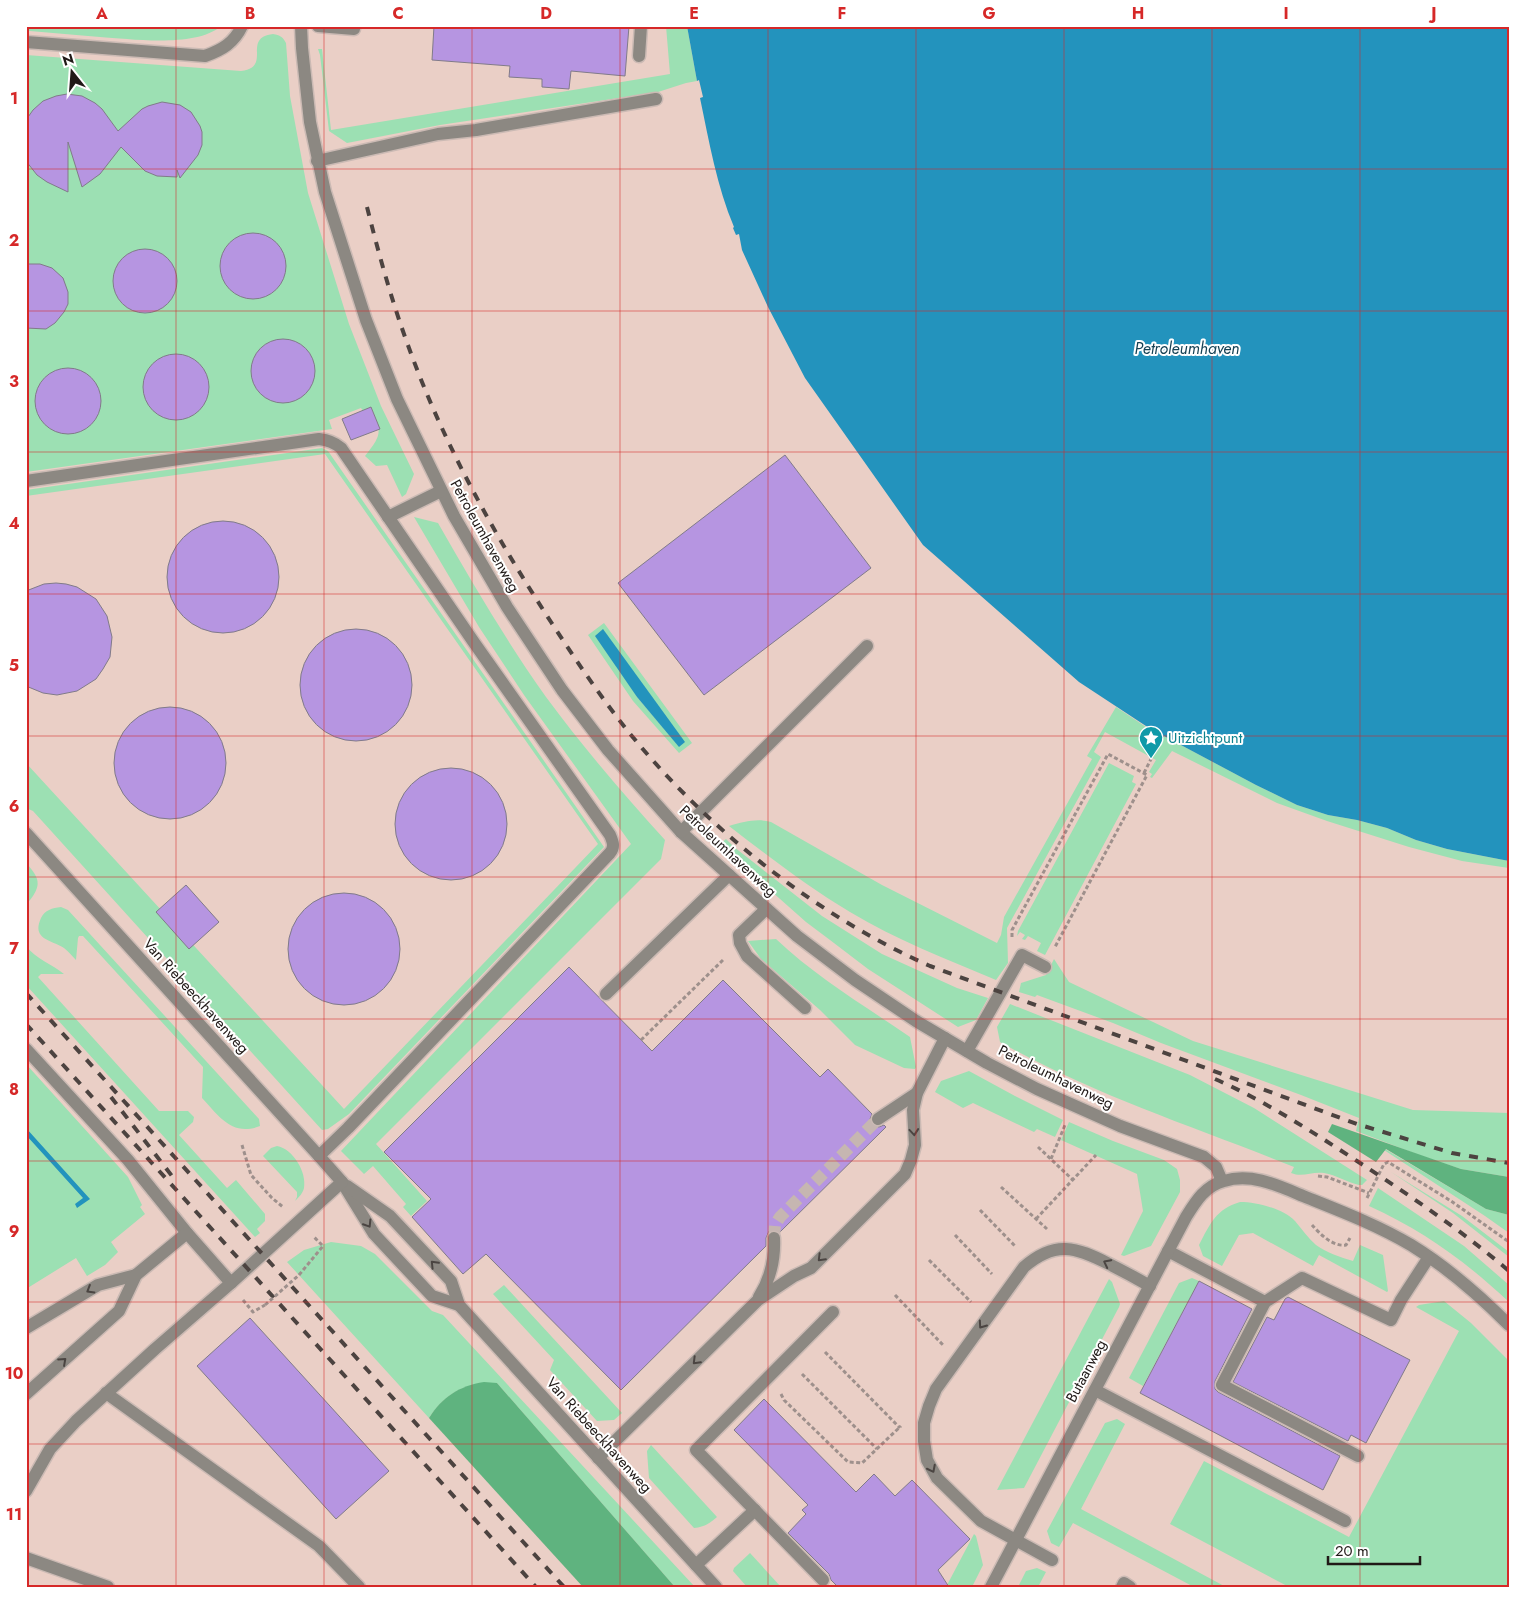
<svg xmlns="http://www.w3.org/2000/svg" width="1535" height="1613" font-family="Jost,sans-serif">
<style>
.built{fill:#eacfc6}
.green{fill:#9ce0b3;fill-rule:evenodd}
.forest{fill:#5fb37f}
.water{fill:#2393bd}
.building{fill:#b695e1;stroke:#817b89}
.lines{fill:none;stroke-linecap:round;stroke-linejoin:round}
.minor-tunnel{stroke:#c6b6b1;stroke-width:12;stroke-dasharray:12 6;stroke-linecap:butt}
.minor-casing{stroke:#cbbab4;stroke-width:15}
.path{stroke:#9e908c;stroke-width:3;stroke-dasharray:4 2.5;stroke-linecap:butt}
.minor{stroke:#8c8882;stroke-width:12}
.rail{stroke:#4c4340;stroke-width:4;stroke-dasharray:9 9;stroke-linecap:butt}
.path-bridge{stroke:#9e908c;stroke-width:3;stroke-dasharray:4 2.5;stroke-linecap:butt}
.oneway{stroke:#4b4542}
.grid{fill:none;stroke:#d62828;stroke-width:1;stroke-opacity:0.55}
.labels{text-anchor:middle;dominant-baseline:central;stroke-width:4;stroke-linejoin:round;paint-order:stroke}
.street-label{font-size:15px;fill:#201917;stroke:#fff}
.culture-label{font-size:15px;fill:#0d838f;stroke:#fff;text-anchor:start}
.water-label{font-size:16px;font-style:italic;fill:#164255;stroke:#fff}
.neatline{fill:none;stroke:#d62828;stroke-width:2}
.grid-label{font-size:16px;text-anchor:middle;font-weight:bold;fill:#d62828}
</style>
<rect width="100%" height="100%" fill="#f0ddd7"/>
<rect class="built" x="26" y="26" width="1483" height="1561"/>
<g class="green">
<path d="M26 26H221C196 48 131 39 100 37 76 35 53 33 30 31L26 30Z"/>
<polygon points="666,26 687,26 697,81 686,83 658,92 440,125 347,143 329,131 320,55 318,49 322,49 331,130 670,74"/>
<path d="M273 34C280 35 283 37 286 43L290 96 308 193 349 324 381 406 414 474 406 494 402 497 387 465 376 466 365 456C382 434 382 433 371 407L363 411 361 408 329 420 332 429 26 472V55L241 71C273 67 241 38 273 34Z"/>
<polygon points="322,448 328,451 604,847 349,1114 328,1129 322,1130 33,811 26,808 26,763 344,1109 598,844 325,454 26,496 26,490"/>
<path d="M414 517 438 523C472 582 506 641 546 697 583 747 623 794 665 840L661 859 376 1144 427 1201 411 1216 403 1207 406 1204 373 1166 364 1174 341 1151 631 844 524 695 479 627Z"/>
<path d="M604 623 692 743 679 753 633 701 588 635ZM603 630 641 684 680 747 637 697Z"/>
<path d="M1116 707 1149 729 1157 746 1164 736 1256 785 1297 805 1328 815 1357 820 1387 828 1416 840 1447 849 1509 861V868L1462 861 1409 847 1327 821 1277 803 1172 751 1152 778 1150 777 1152 774 1149 772 1156 760 1105 732 1094 752 1101 757 1007 928 1008 963 996 980C947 959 896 940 850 912 808 887 768 856 729 826 744 822 756 818 771 822L882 885 997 943 1001 935 1004 917 1092 759 1087 756Z"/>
<polygon points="1109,763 1134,776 1132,782 1136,784 1045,955 1037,951 1041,943 1028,936 1025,940 1022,939 1025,935 1020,932 1017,936 1018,931"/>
<polygon points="726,839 734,847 822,916 882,954 957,988 988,998 976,1020 958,1027 868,969 830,940 806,922 719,845"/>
<path d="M26 863C42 880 41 887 26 905Z"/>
<path d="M61 907 68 910 259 1119 260 1126C232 1137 219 1116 202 1098L203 1067 83 936H79L78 938 76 960C72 956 69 952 64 948 52 940 31 940 41 918 45 910 52 908 61 907Z"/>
<path d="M776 939C816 977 865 1006 910 1037L916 1067 915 1069 904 1068 855 1045 820 1010 761 959 748 941Z"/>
<path d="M26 946C36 959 52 964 64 974H41L38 977 159 1111H188L194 1117 193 1122 179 1135 227 1188 236 1180 265 1214V1221L257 1229 260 1233 255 1237 26 985Z"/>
<polygon points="1054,959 1069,982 1193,1041 1413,1110 1509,1113 1509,1177 1461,1169 1419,1155 1356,1131 1359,1118 1301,1095 1161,1043 1113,1023 1037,995 1035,997 1019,992 1021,983 1046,975"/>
<path d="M1010 1004 1190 1075 1254 1108 1367 1180 1362 1185H1359C1347 1182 1336 1175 1324 1173 1312 1171 1303 1178 1291 1173L1294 1167C1195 1127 1093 1095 1000 1042L997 1027Z"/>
<polygon points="26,1064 128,1177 142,1205 140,1207 145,1214 111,1242 118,1252 105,1265 87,1276 76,1258 26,1289"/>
<polygon points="969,1071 1015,1096 1063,1120 1055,1137 1037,1129 1034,1132 973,1103 963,1108 935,1092 941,1081"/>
<polygon points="1069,1122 1113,1141 1164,1160 1177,1169 1180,1180 1180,1192 1151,1246 1124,1256 1121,1255 1143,1211 1137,1174 1061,1140"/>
<path d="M277 1146C293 1149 307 1172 304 1188 303 1193 299 1197 295 1201L297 1197V1192L263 1156 271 1148Z"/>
<polygon points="1385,1149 1486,1209 1509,1215 1509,1233 1485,1216 1384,1150"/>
<polygon points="1391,1172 1462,1216 1509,1252 1509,1257 1453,1213"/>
<path d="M1378 1188 1464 1246 1509 1285V1302C1465 1261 1424 1231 1369 1206Z"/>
<path d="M1240 1202C1257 1202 1284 1209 1295 1221 1302 1229 1308 1238 1316 1245 1327 1253 1340 1257 1353 1261L1360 1245 1383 1255 1388 1291 1387 1292 1319 1255 1313 1266 1253 1233 1239 1235 1222 1266 1203 1256 1199 1245C1210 1224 1216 1209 1240 1202Z"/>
<path d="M331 1242 361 1246 375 1254 432 1311 443 1315 695 1587H675L497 1383C467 1382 446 1392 429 1418L287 1262 304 1250Z"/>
<polygon points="1192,1278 1199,1281 1143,1386 1129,1378 1179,1283"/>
<polygon points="1109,1279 1112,1282 1120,1304 1119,1307 1024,1488 997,1490"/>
<polygon points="504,1285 622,1413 614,1420 597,1421 550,1370 554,1360 493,1294"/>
<polygon points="1444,1301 1471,1323 1509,1361 1509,1587 1289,1587 1170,1524 1204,1461 1349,1537 1459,1331 1416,1307 1419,1305"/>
<polygon points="1117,1419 1125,1424 1081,1509 1226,1587 1194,1587 1073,1523 1059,1547 1051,1543 1047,1531 1105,1423"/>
<path d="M651 1445 717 1517C709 1524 704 1527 694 1528L649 1478 647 1451Z"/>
<polygon points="974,1534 976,1536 983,1565 972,1587 946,1587"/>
<polygon points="750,1553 781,1587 747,1587 733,1571 734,1568"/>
<polygon points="1037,1568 1046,1572 1038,1587 1018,1587 1026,1571"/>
</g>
<g class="forest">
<polygon points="1332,1124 1461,1169 1509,1177 1509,1215 1486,1209 1386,1149 1376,1162 1328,1132"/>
<path d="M484 1382 497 1383 675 1587H583L429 1418C442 1397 459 1386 484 1382Z"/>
</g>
<g class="water">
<path d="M687 26H1509V861L1447 849 1416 840 1387 828 1357 820 1328 815 1297 805 1256 785 1164 736 1158 746 1144 738 1149 728 1079 682 923 545 805 378 768 307 742 250 739 234 736 235 733 228 734 227C717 187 709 141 700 98L703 97 699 80 697 81Z"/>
<polygon points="603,629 685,742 679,747 637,697 595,636"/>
<polygon points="26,1128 90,1199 77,1208 75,1204 83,1198 26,1135"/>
</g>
<g class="building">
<polygon points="434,26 629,26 625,76 571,71 569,89 542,87 542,79 509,77 510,66 432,60"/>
<polygon points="67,94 82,96 95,103 102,109 118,131 142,109 148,106 162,102 180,105 191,112 200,126 202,132 202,145 198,155 180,178 177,170 177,177 157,176 145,171 121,147 100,174 82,187 68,142 68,192 47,182 37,175 26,161 26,120 33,110 43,101 56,96"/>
<circle cx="253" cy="266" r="33"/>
<circle cx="145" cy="281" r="32"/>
<polygon points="26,264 40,264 52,268 63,278 68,292 68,304 64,312 55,323 46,329 26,328"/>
<circle cx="283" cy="371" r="32"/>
<circle cx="176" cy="387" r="33"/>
<circle cx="68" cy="401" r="33"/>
<polygon points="371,407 380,429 351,440 342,419"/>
<polygon points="785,455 871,568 704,695 618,583"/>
<circle cx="223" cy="577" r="56"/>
<polygon points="56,583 66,584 77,587 96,599 107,616 112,637 110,657 103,669 96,679 77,691 57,695 43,693 26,686 26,591 44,584"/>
<circle cx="356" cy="685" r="56"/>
<circle cx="170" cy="763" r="56"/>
<circle cx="451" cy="824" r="56"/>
<polygon points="186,885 219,922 189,949 156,912"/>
<circle cx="344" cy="949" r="56"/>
<polygon points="569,967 652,1051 723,980 820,1077 828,1069 872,1114 870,1119 872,1124 875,1126 879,1127 884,1125 886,1127 780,1232 774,1230 769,1231 766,1238 766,1246 621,1390 486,1254 463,1274 412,1217 431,1199 384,1152"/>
<polygon points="1199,1281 1252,1309 1215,1381 1215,1389 1218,1392 1340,1456 1323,1490 1140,1393"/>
<polygon points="1288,1297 1410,1360 1366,1443 1351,1435 1348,1441 1233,1382 1267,1317 1274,1320 1285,1299"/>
<polygon points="250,1318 389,1471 336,1519 197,1366"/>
<polygon points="764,1399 856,1492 874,1474 895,1496 912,1480 970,1539 938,1570 949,1587 838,1587 831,1580 829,1574 788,1533 806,1514 802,1510 808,1505 734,1430"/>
</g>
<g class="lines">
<polyline class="minor-tunnel" points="774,1238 775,1225 780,1217 878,1119"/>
<g class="minor-casing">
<g id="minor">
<polyline points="301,26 302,48 310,122 325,192 366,320 397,399 454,516 507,607 562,690 608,750 681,832 797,936 855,980 916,1021 987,1063 1037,1089 1120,1126 1204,1157 1216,1167 1222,1181"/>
<polyline points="318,26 354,29 354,26"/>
<path d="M26 42 205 56C222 50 234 43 242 26"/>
<polyline points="639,56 641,26"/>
<polyline points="317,161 438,134 476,130 656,99"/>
<path d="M26 481 319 439C328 440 334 442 341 448L475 644 610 835C613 842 615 847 610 853L348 1128 319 1156"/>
<polyline points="388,517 441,491"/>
<polyline points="681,832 867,646"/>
<polyline points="26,833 319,1156 342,1182 374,1234 432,1296 459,1305"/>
<polyline points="766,909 739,935 740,943 747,956 805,1008"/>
<polyline points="606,994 729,875"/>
<polyline points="26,1049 128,1160 187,1233 231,1283"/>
<polyline points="967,1051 1022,955 1045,967"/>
<polyline points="878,1119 917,1093"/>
<polyline points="347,1186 390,1216 451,1281 459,1305 716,1587"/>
<polyline points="1168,1251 1265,1302 1302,1278 1391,1320 1401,1300 1429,1257"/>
<path d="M759 1297C771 1278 775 1260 774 1238"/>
<polyline points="1265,1302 1222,1385 1358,1456"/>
<polyline points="26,1328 98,1285 136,1275"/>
<polyline points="1095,1390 1345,1521"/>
<polyline points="106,1393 319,1546 359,1587"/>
<polyline points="26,1394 119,1311 136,1275 187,1233"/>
<polyline points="598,1458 758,1300 794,1276 811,1268 905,1174 911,1160 915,1145 913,1110 917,1093 945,1038"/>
<polyline points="26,1491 50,1449 76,1421 155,1349 231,1283 342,1182"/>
<polyline points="26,1558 108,1587"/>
<path d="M1052 1560 981 1521 937 1478 927 1460 924 1441V1423L929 1406 936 1389 1024 1267C1055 1240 1076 1247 1109 1264 1123 1271 1136 1278 1150 1286"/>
<polyline points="696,1565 755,1510"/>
<polyline points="823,1580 696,1450 833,1312"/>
<path d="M991 1587 1186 1217C1196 1201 1205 1186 1224 1181 1253 1172 1281 1187 1308 1198 1343 1212 1379 1226 1411 1245 1447 1267 1479 1295 1509 1325"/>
<polyline points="1122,1587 1124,1583 1130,1587"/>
</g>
</g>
<g class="path">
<polyline points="1144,773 1151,759"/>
<polyline points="1012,937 1012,930 1108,754 1147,775 1055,947"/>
<polyline points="641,1040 723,960"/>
<polyline points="242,1145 251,1175 272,1198 283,1207"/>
<polyline points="1038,1147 1073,1180"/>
<polyline points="1051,1159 1065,1125"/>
<polyline points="1318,1176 1327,1177 1369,1193"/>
<polyline points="1001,1187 1047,1229"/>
<polyline points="1367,1198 1384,1164 1388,1162 1451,1201 1509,1242"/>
<polyline points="980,1210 1016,1247"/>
<polyline points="1036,1219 1096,1155"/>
<path d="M1312 1225C1320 1234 1333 1247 1346 1245L1350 1238"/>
<polyline points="955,1235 992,1274"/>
<polyline points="929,1260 971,1302"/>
<polyline points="299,1275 323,1246 314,1237"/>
<polyline points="895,1295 943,1345"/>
<polyline points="243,1300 253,1312 265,1305"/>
<polyline points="825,1352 900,1428"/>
<polyline points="802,1374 877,1449"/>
<polyline points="781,1394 784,1400 848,1462 862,1463 901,1426"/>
</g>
<use href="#minor" class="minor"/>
<g class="rail">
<path d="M367 207C379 255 392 302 409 348 444 445 495 536 551 622 575 659 600 696 627 730 706 828 815 915 930 966L1357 1124 1452 1153 1509 1163"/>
<polyline points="26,993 564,1587"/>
<polyline points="26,1024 536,1587"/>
<path d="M1215 1079C1265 1101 1311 1131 1357 1161 1409 1195 1461 1230 1509 1271"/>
<polyline points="111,1097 172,1176"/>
</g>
<polyline class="path-bridge" points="265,1305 299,1275"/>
</g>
<defs><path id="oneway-chevron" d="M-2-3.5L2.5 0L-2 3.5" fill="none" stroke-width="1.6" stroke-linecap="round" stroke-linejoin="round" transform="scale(1.25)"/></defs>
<g class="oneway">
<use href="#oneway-chevron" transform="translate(914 1132) rotate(85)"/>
<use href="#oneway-chevron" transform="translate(368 1224) rotate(58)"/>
<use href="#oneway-chevron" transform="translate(821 1258) rotate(135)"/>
<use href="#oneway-chevron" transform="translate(1107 1263) rotate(-153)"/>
<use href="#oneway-chevron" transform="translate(434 1264) rotate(-134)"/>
<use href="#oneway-chevron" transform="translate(90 1290) rotate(149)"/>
<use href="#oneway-chevron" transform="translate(982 1325) rotate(125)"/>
<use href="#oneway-chevron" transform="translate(63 1361) rotate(-42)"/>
<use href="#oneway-chevron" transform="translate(696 1361) rotate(135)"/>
<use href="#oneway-chevron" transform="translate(932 1469) rotate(63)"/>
</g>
<path class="grid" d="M176 26V1587M324 26V1587M472 26V1587M620 26V1587M768 26V1587M916 26V1587M1064 26V1587M1212 26V1587M1360 26V1587M26 169H1509M26 311H1509M26 452H1509M26 594H1509M26 736H1509M26 877H1509M26 1019H1509M26 1161H1509M26 1302H1509M26 1444H1509"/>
<defs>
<g id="sight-pin" transform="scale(1.25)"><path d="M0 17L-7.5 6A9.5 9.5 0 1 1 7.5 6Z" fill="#0f9aa8" stroke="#fff"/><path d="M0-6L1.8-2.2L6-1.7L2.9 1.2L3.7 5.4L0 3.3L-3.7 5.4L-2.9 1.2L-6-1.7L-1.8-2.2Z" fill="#fff"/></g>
</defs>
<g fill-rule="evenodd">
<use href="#sight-pin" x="1151" y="738"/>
</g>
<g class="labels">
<g class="street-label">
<text transform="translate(485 536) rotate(61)">Petroleumhavenweg</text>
<text transform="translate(728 851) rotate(43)">Petroleumhavenweg</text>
<text transform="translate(196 996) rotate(48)">Van Riebeeckhavenweg</text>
<text transform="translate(1056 1077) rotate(26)">Petroleumhavenweg</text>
<text transform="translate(1086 1371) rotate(-62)">Butaanweg</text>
<text transform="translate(599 1435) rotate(48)">Van Riebeeckhavenweg</text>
</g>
<g class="culture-label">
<text x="1168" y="738">Uitzichtpunt</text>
</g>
<g class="water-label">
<text x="1187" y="348">Petroleumhaven</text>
</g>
</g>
<rect width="1535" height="1613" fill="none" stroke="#ffffff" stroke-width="55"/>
<g transform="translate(72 72) rotate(343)" stroke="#ffffff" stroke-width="4" paint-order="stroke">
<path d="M0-4L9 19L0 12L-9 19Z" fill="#201917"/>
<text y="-8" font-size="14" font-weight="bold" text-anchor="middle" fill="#201917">N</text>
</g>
<path d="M1328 1556v8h92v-8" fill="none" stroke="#201917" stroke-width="2.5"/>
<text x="1335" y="1556" font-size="15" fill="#201917" stroke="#ffffff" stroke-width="4" paint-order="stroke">20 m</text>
<rect x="28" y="28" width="1480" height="1558" class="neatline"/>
<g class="grid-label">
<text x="102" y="19">A</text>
<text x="250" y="19">B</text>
<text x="398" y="19">C</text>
<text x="546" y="19">D</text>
<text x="694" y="19">E</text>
<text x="842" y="19">F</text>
<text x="989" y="19">G</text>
<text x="1138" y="19">H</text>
<text x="1286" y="19">I</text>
<text x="1434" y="19">J</text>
<text x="14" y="104">1</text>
<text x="14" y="246">2</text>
<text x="14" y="387">3</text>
<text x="14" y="529">4</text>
<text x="14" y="671">5</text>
<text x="14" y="812">6</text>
<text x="14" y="954">7</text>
<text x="14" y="1095">8</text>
<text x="14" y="1237">9</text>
<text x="14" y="1379">10</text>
<text x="14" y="1520">11</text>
</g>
</svg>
